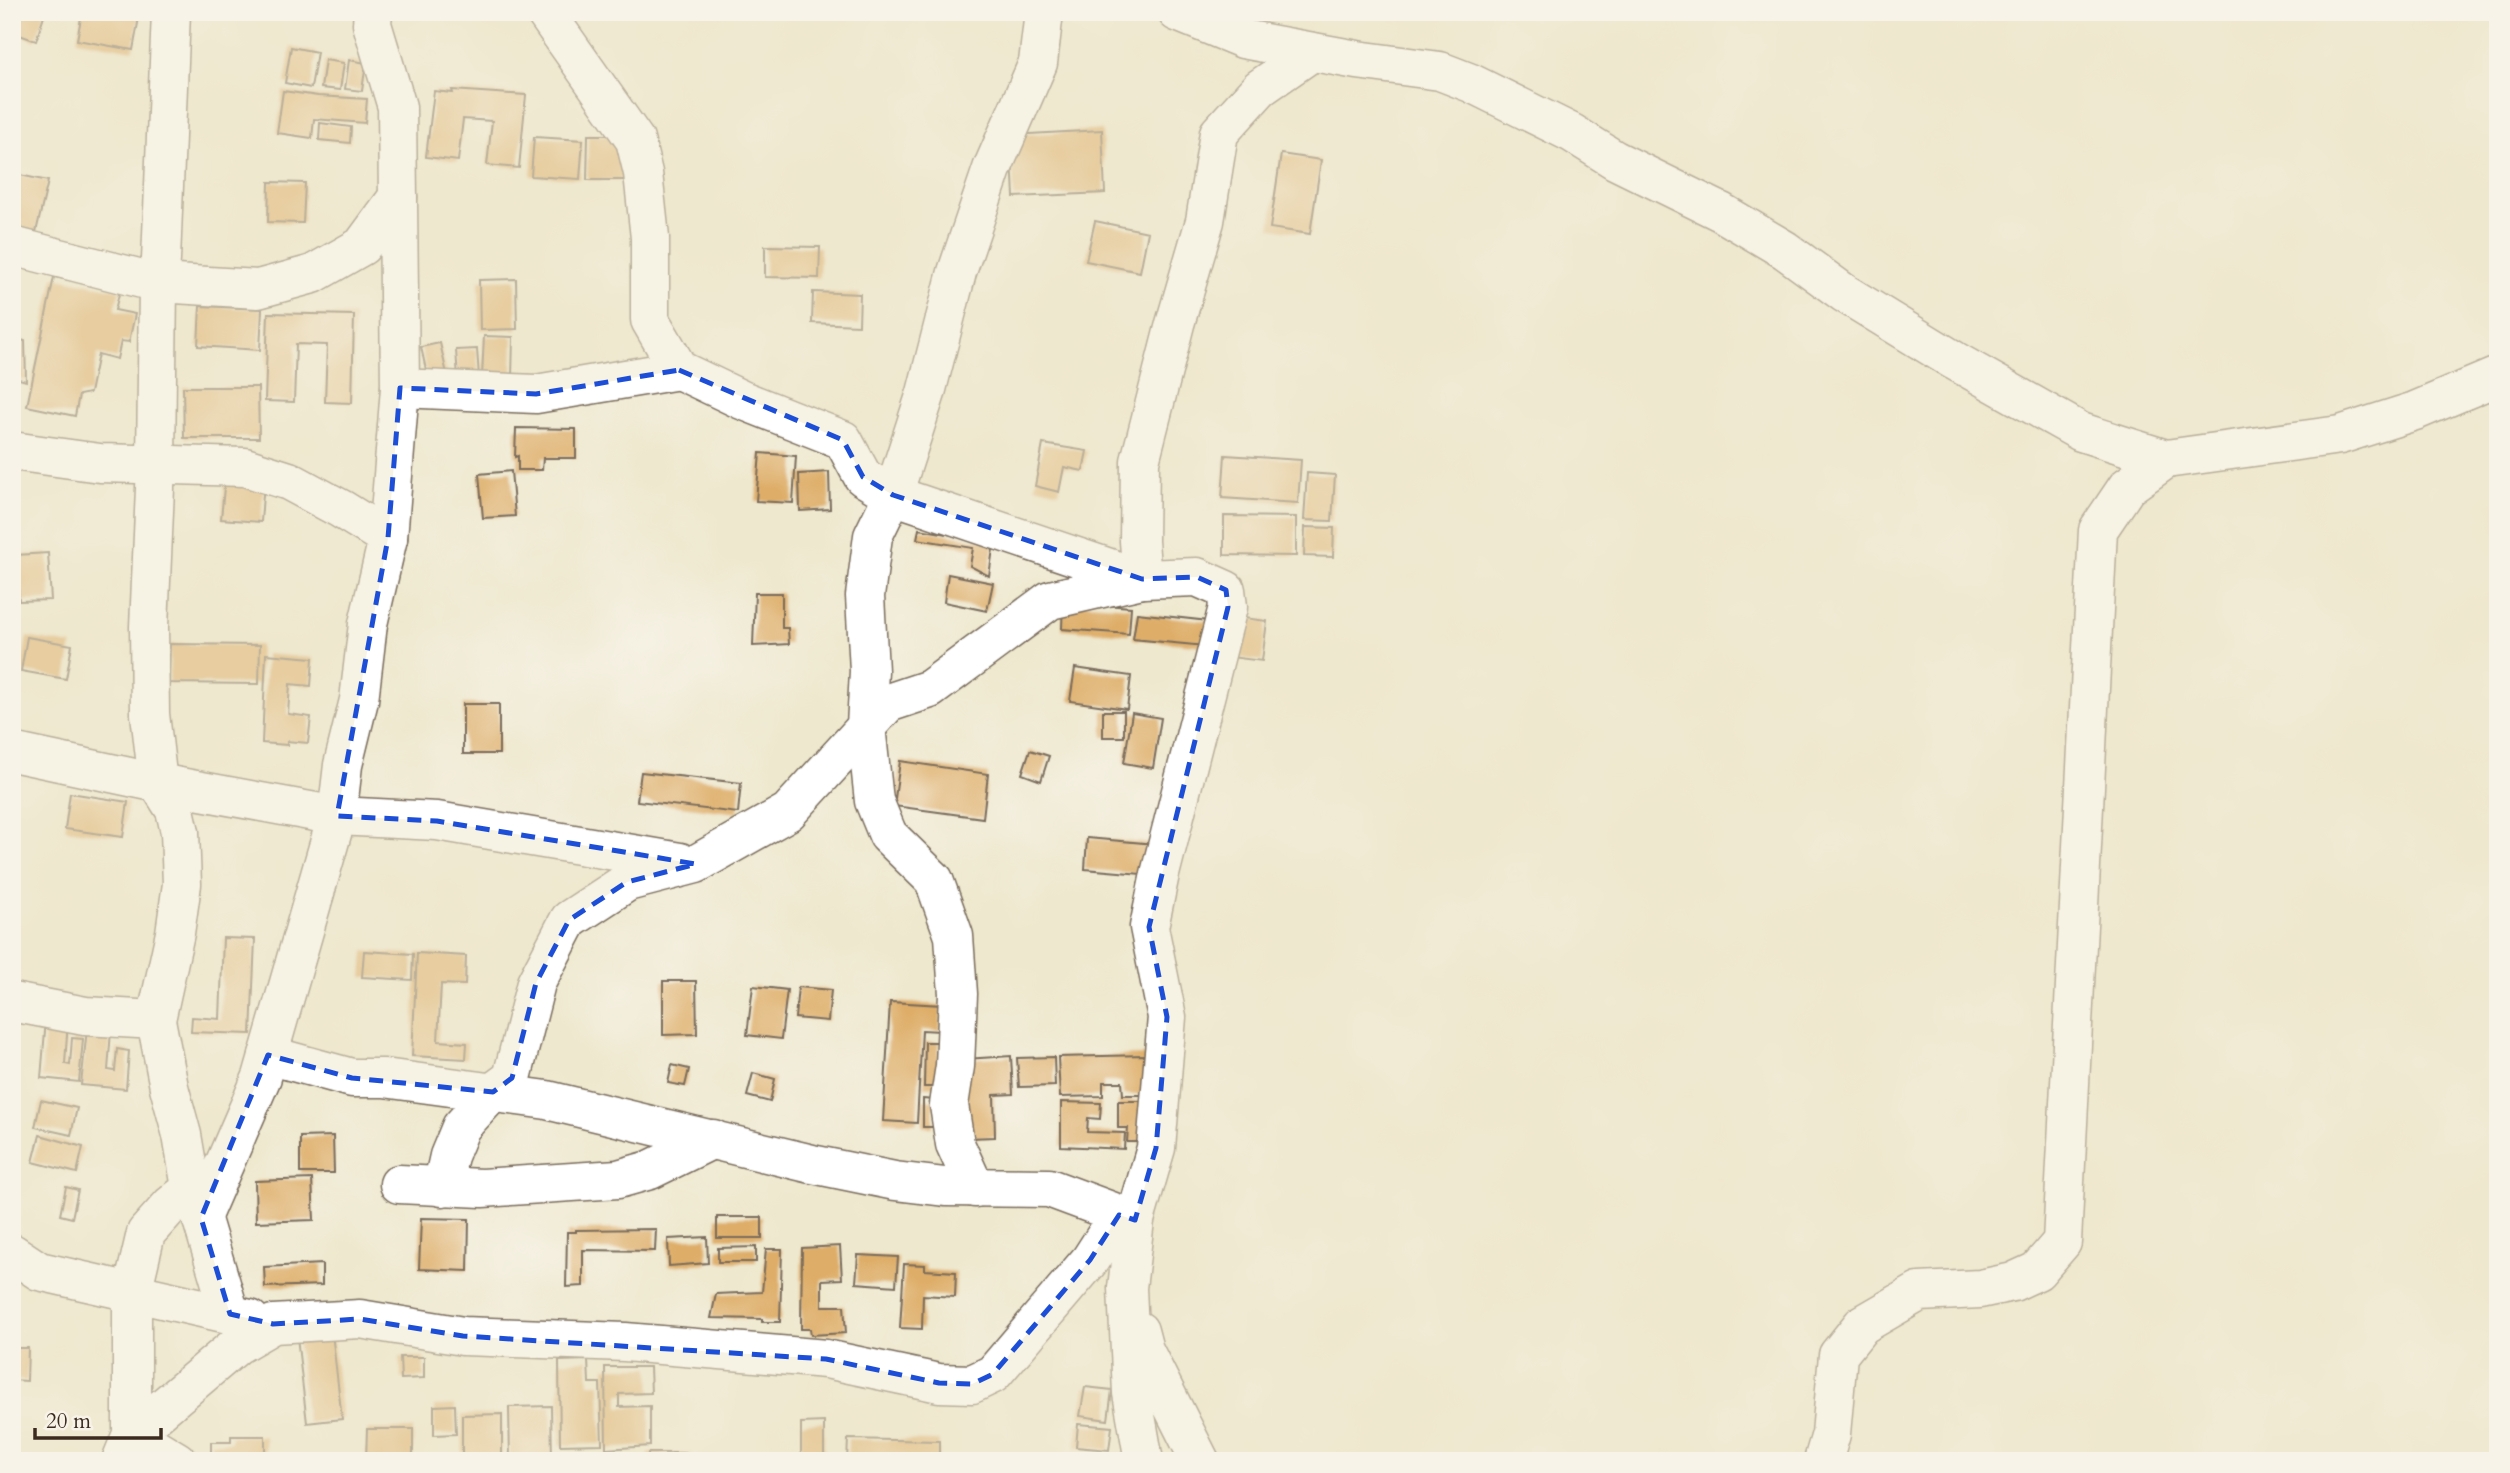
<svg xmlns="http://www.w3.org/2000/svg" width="2510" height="1473" font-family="Cardo,serif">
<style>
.building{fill:#dead67}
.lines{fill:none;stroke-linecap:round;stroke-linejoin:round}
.street-casing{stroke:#7a6c5c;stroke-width:41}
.street{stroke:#fff;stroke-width:38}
.marked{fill:none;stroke:#1d4ed8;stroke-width:5;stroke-dasharray:14 9;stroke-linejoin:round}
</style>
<rect width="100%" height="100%" fill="#f7f3e8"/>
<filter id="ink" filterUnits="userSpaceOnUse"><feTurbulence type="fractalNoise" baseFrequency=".0143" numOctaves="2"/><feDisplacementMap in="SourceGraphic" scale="14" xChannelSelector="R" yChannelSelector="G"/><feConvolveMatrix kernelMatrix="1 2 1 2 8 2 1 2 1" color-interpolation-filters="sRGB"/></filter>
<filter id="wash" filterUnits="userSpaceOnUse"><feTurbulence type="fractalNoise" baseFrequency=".00686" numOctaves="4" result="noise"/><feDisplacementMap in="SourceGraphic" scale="28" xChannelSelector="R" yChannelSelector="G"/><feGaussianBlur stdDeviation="1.57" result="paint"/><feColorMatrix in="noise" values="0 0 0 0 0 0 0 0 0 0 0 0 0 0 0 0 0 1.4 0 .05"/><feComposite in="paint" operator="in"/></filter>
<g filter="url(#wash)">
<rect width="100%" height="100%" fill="#eee8ce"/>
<g id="blocks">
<g class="building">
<polygon points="12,12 45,12 36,41 17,34 12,47"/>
<polygon points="82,12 140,12 133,50 77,40"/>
<polygon points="291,47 317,52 311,88 285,83"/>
<polygon points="325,60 344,63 340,90 321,88"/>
<polygon points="349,60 366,63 362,91 345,89"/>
<polygon points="452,90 526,95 519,168 487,165 492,121 463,119 458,161 426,157 434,91 453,93"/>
<polygon points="283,91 318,96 367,99 365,123 314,119 312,138 277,133"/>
<polygon points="320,123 351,127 350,143 319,140"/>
<polygon points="1102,130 1105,193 1014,197 1011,135"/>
<polygon points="588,135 627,135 626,180 587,180"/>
<polygon points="534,137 583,140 580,179 531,176"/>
<polygon points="1281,154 1321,160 1310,234 1270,228"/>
<polygon points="15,174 48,181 36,232 12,227 12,188"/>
<polygon points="269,182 305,183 303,223 268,222"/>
<polygon points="1095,221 1148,232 1140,272 1086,261"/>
<polygon points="765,246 820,247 819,278 765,277"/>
<polygon points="54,277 120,290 115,310 135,314 129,342 121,341 117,359 98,354 90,393 79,395 75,416 27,406"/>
<polygon points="516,279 517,329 480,330 479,280"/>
<polygon points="813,292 860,294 859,325 812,323"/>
<polygon points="200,306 262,309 260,350 198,346"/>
<polygon points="268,313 354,315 352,403 325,402 327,345 296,344 294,402 265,401"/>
<polygon points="484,336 513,337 512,378 482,377"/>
<polygon points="12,338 25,341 26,381 12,377"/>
<polygon points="440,343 447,374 428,379 421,347"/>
<polygon points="477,349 479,377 458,378 456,350"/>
<polygon points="183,387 258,387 259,438 184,438"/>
<polygon points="516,428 576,429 576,458 543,458 542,470 518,470 518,456 515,457"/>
<polygon points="1043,444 1087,451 1083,471 1064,467 1059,492 1035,486"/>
<polygon points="760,453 796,456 793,503 756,501"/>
<polygon points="1225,455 1301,460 1298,503 1222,498"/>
<polygon points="511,471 515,516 483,518 479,474"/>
<polygon points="829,472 830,509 800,511 799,474"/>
<polygon points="1307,473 1335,475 1332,521 1304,520"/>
<polygon points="225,477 264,481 261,522 221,519"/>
<polygon points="1224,516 1296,517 1296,556 1224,555"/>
<polygon points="1305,527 1334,528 1333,557 1304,556"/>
<polygon points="919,529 994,542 989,576 970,566 973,548 917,539"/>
<polygon points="48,553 51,600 19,601 16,555"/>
<polygon points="948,574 993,583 987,611 944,602"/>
<polygon points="755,593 782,593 782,628 788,628 789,644 753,646"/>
<polygon points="1063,602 1131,607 1129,634 1062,629"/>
<polygon points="1137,613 1208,621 1205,646 1133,639"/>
<polygon points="1236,617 1267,621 1262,661 1230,657"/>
<polygon points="27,637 72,645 66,679 21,671"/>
<polygon points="170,644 260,645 259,684 169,683"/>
<polygon points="266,654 313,658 311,686 290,684 288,714 311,717 308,743 287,741 287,745 262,743"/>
<polygon points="1075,668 1131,676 1127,709 1070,701"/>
<rect x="463" y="704" width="36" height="50"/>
<rect x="1103" y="711" width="21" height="26"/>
<polygon points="1132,713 1161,718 1153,768 1124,763"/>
<polygon points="1030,750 1049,756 1041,781 1022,774"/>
<polygon points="900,761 988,774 983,818 894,806"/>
<polygon points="641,772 741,783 738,813 637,801"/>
<polygon points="70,793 128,802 123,837 65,829"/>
<polygon points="1087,838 1155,844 1153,875 1085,869"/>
<polygon points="223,938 255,939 251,1034 191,1032 192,1017 220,1019"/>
<polygon points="364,951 413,954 412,980 362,977"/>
<polygon points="417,953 466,956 465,985 441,984 438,1041 467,1043 466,1059 412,1056"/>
<polygon points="663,981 696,981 697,1034 663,1035"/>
<polygon points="753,986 787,990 781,1039 747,1035"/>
<polygon points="798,987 831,990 828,1021 795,1018"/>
<polygon points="890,1002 942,1005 940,1031 922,1030 917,1123 883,1121"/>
<polygon points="46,1019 68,1020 65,1064 70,1065 72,1038 83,1039 79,1082 41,1078"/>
<polygon points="87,1029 111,1031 108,1070 115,1071 117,1049 129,1051 126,1089 81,1085"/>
<polygon points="925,1042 939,1042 938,1087 924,1087"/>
<polygon points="1146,1055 1146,1095 1123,1095 1122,1082 1103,1082 1103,1096 1060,1097 1058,1057"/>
<polygon points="1011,1056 1013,1094 994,1095 995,1137 968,1138 965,1059"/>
<polygon points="1054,1057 1055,1086 1019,1087 1017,1058"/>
<polygon points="672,1065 689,1069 685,1086 668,1083"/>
<polygon points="753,1073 775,1079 770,1102 747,1096"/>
<polygon points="923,1099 934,1100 933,1127 923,1127"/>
<polygon points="41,1100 77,1108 71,1135 35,1127"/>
<polygon points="1118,1101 1143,1101 1143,1142 1127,1142 1128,1128 1118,1128"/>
<polygon points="1061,1102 1101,1103 1100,1119 1088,1118 1087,1132 1125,1133 1124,1149 1061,1146"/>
<polygon points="40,1135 83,1147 77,1173 33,1162"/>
<polygon points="333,1136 334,1173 300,1173 300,1137"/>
<polygon points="312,1179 314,1220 256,1222 255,1181"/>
<polygon points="66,1187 78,1190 72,1218 60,1215"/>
<rect x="717" y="1217" width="45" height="21"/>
<polygon points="421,1218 469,1219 468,1271 419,1269"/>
<polygon points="656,1229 655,1251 583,1250 583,1286 566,1287 567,1232 576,1232 576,1230"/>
<polygon points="707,1237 708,1263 669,1266 668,1239"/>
<polygon points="840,1246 842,1279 822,1280 822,1306 844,1306 846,1333 811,1335 810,1329 801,1329 802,1248"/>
<polygon points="756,1247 756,1262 718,1262 718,1248"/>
<polygon points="766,1249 782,1249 780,1322 762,1322 762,1319 711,1318 716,1294 762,1292"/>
<polygon points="858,1255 898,1257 896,1286 856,1283"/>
<polygon points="322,1264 322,1285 265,1287 264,1267"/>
<polygon points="904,1264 925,1265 925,1270 956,1272 955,1297 923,1295 922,1329 900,1328"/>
<polygon points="332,1333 342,1419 307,1423 297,1337"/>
<polygon points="12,1348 28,1348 27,1381 12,1380"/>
<polygon points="400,1357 424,1357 424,1378 401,1379"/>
<polygon points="588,1360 589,1383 600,1383 602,1444 560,1445 559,1361"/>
<polygon points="605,1367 650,1367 651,1393 619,1394 619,1407 650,1406 650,1446 606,1449"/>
<polygon points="1085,1387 1112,1390 1108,1420 1080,1416"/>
<polygon points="455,1405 456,1434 434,1435 434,1406"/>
<polygon points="551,1406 552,1461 510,1461 509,1407"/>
<polygon points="502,1414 502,1461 462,1461 462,1415"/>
<polygon points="824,1422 824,1461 801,1461 801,1423"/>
<polygon points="1078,1424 1112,1427 1109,1450 1076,1447"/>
<polygon points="367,1429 413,1429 413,1461 366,1461"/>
<polygon points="231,1436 265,1436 265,1461 211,1461 211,1442 231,1442"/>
<polygon points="848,1439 939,1441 939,1461 847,1461"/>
<rect x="648" y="1453" width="44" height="8"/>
<polygon points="699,1456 729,1457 729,1461 698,1461"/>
</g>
</g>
</g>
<g filter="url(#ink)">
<use href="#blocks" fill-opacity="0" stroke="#7a6c5c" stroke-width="2"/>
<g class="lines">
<g class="street-casing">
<g id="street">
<polyline points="171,12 161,260 158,283 156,465 149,627 150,714 158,783 175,810 180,832 182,884 175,933 156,1020 169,1087 182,1135 189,1176 230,1314"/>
<polyline points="545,12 635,140 643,173 650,238 650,320 679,370 742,400 843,440 863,477 893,495 1142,579"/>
<polyline points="1177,12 1243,39 1357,60 1440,71 1471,83 1572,133 1615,160 1721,212 1785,250 1844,293 1955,361 2081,432 2166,459 2340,435 2415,411 2498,376"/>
<polyline points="12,246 158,283 258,289 313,274 362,246 398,197"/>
<polyline points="400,388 536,394 679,370"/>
<polyline points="12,451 100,463 245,467 289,481 341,509 388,538"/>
<polyline points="1142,579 1139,541 1140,461 1175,324 1205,221 1219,133 1260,88 1312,52"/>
<polyline points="12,752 158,783 337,816 437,821 680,862"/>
<polyline points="12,1002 85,1016 156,1020"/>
<polyline points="268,1055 352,1078 384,1078 547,1100 812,1164 895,1181 945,1187 1049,1188 1135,1220"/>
<polyline points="399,1184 482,1188 618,1179 650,1170 713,1139"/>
<polyline points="442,1187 449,1156 461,1127 493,1092 512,1078 536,983 569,920 627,882 696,864 788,812 888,703 930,689 1050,600 1142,579 1197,577 1226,590 1228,607 1160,874 1149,927 1167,1017 1156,1148 1135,1220 1127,1288 1132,1393 1144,1461"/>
<polyline points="975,1188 955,1144 949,1105 955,1066 958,994 954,936 934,880 888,835 874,801 866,726 869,671 865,596 873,536 893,495 926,393 957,272 992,169 1038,63 1044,12"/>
<polyline points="201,1218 262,1077 337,816 343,765 359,700 368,624 388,538 400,388 397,107 372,24 373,12"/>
<polyline points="12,1253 39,1271 250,1319"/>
<polyline points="1139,1331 1144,1350 1200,1461"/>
<polyline points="121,1461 132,1434 132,1293 146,1233 171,1205 192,1188"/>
<polyline points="177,1461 132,1434 237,1345 273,1324 360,1319 463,1336 625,1342 826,1359 939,1383 972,1384 993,1374 1090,1260 1119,1215"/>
<polyline points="1823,1461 1831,1434 1838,1355 1862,1325 1919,1292 1980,1289 2013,1282 2037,1271 2062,1242 2098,530 2127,487 2166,459"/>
</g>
</g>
<use href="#street" class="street"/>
</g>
</g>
<path d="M0 0H2510V1473H0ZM679 370 843 440 863 477 893 495 1142 579 1197 577 1226 590 1228 607 1149 927 1167 1017 1156 1148 1135 1220 1119 1215 1090 1260 993 1374 972 1384 939 1383 826 1359 463 1336 360 1319 273 1324 230 1314 201 1218 268 1055 352 1078 493 1092 512 1078 536 983 569 920 627 882 696 864 437 821 337 816 388 538 400 388 536 394Z" fill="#eee8ce" fill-opacity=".55" fill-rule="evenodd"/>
<path class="marked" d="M679 370 843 440 863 477 893 495 1142 579 1197 577 1226 590 1228 607 1149 927 1167 1017 1156 1148 1135 1220 1119 1215 1090 1260 993 1374 972 1384 939 1383 826 1359 463 1336 360 1319 273 1324 230 1314 201 1218 268 1055 352 1078 493 1092 512 1078 536 983 569 920 627 882 696 864 437 821 337 816 388 538 400 388 536 394Z"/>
<rect width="2510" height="1473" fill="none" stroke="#f7f3e8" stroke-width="42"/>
<path d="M35 1428v10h126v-10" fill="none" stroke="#3b2a1e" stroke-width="3.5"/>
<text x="46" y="1428" font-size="21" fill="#3b2a1e" stroke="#f7f3e8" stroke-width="5" paint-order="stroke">20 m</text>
</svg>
